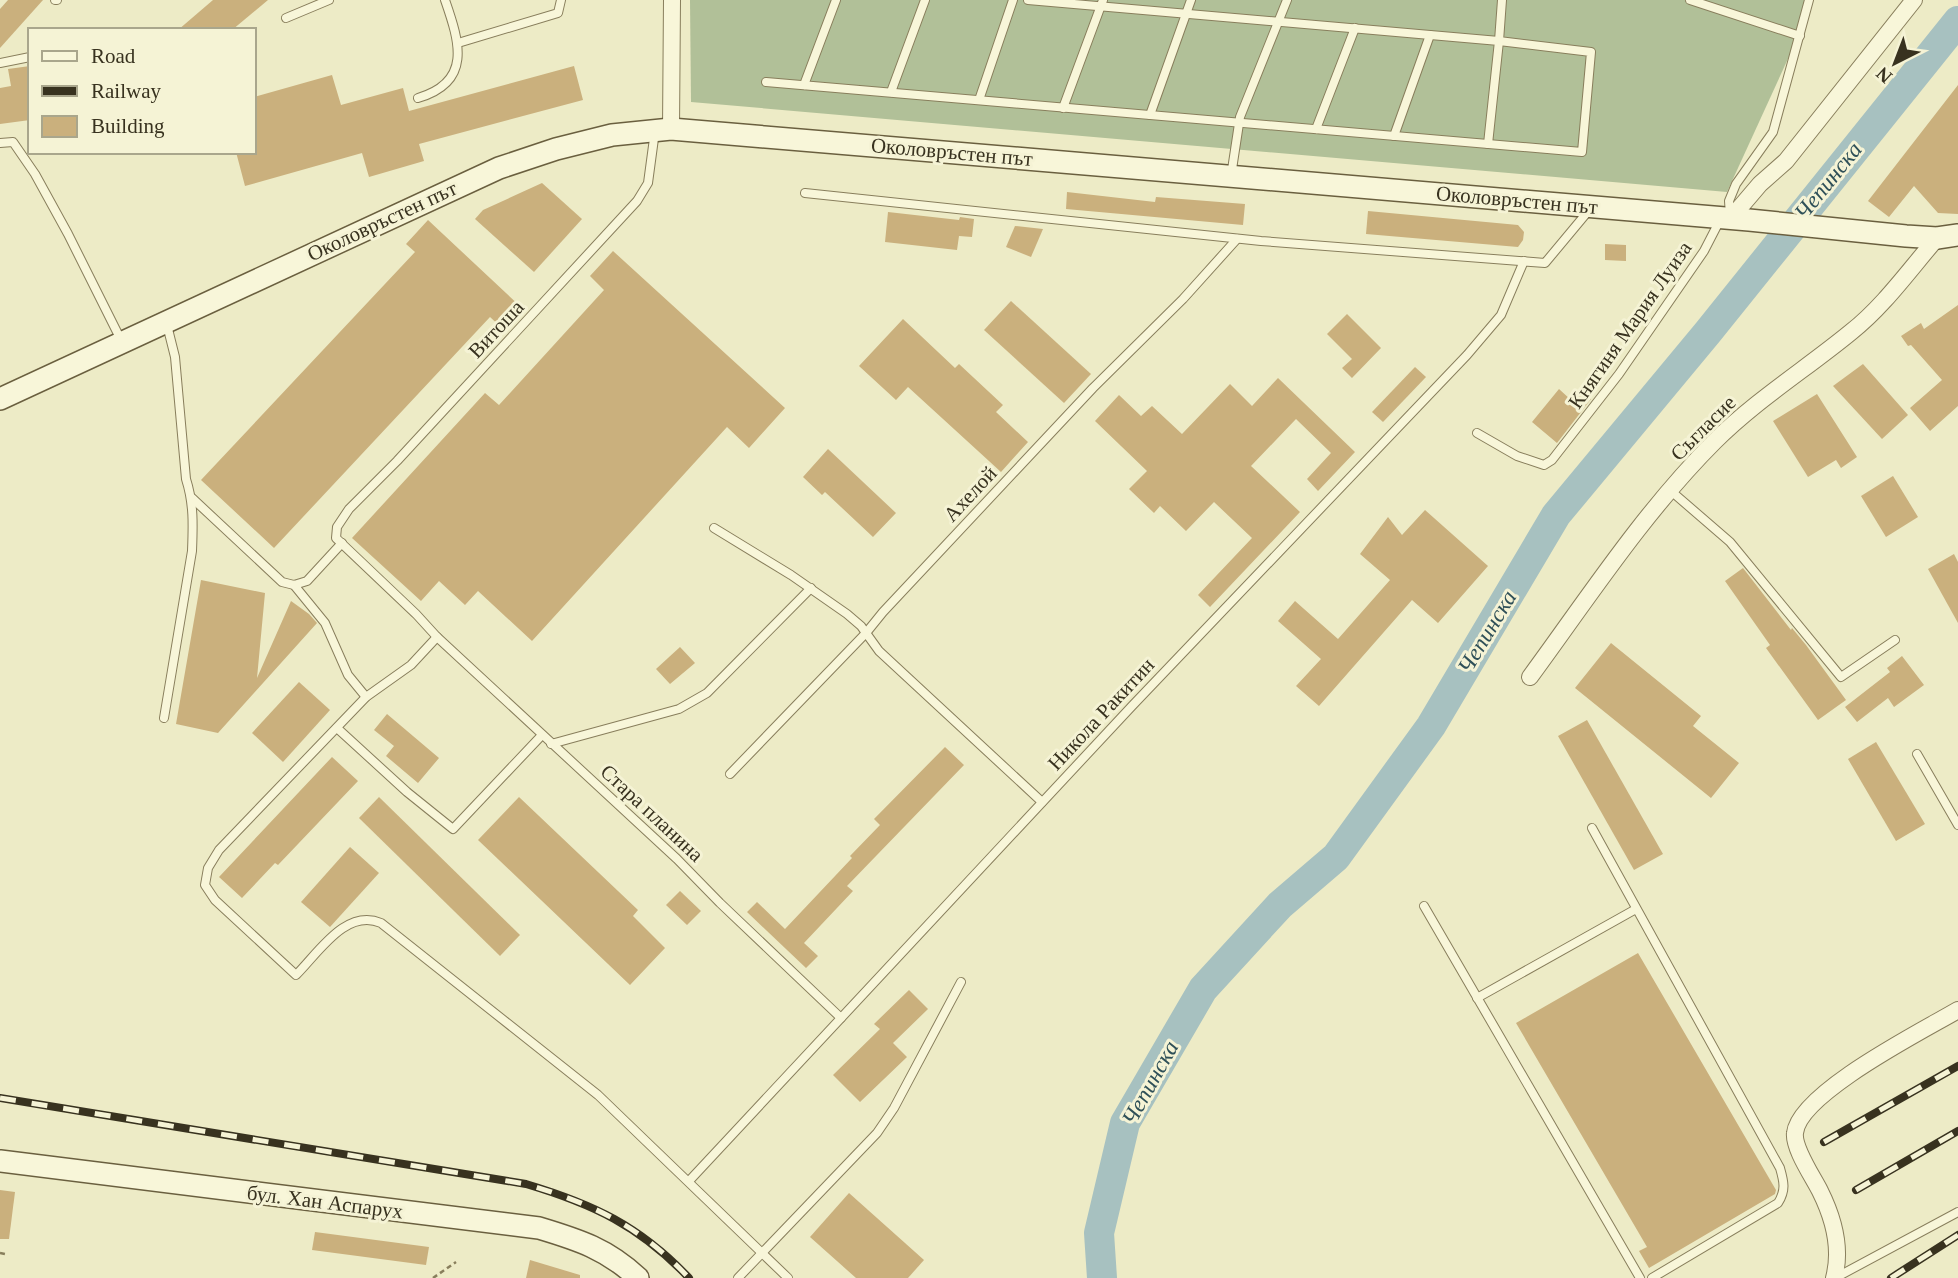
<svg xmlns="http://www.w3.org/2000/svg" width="1958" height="1278" font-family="Georgia,serif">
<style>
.cemetery{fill:#b1c098}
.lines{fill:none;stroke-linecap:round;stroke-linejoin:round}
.river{stroke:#a7c1c0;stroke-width:30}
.building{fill:#cab07d}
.lane-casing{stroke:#887e5c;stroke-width:10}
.street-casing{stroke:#887e5c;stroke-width:18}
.secondary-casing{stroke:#6a5f3f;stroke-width:24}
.path{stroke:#887e5c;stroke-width:2.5;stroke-dasharray:5 3.5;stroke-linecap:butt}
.lane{stroke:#f8f6d9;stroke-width:8}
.street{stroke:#f8f6d9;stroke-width:16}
.secondary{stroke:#f8f6d9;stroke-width:21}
.rail-casing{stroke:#38321f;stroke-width:8}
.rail{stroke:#f5f3d5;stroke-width:5;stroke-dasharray:16;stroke-linecap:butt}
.labels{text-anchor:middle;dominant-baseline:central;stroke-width:6;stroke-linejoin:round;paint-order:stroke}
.street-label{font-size:21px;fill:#38321f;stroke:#f5f3d5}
.water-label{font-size:23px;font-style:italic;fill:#2f5058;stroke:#f5f3d5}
</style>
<rect width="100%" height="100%" fill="#edebc6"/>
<polygon class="cemetery" points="690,0 1809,0 1797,39 1727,192 691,102"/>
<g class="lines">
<polyline class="river" points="1102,1278 1099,1233 1125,1123 1203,989 1280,905 1336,857 1431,726 1556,515 1708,332 1958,21"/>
</g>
<g class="building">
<polygon points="8,0 43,0 0,48 0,9"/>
<polygon points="213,0 268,0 232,30 178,30"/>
<polygon points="30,66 30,120 0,124 0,88 11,86 8,69"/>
<polygon points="574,66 583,100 419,144 424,161 369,177 362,153 245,186 236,152 254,152 254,97 332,75 341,105 403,88 409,111"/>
<polygon points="1958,85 1958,214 1938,213 1914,186 1889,217 1868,201"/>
<polygon points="542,183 582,219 534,272 475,219 483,210"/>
<polygon points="1067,192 1155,202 1156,197 1245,204 1243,225 1066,209"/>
<polygon points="1368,211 1518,225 1524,232 1523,240 1518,247 1366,234"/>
<polygon points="888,212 959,220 960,217 974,219 972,237 959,236 957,250 885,242"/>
<polygon points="428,220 523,309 504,330 490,317 274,548 201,480 415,252 406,244"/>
<polygon points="1015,226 1043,229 1031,257 1006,247"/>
<polygon points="1605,244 1626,245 1626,261 1605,260"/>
<polygon points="613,251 785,408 749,448 727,427 532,641 478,591 465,605 439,581 421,601 352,538 485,393 499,405 604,290 590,276"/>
<polygon points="1011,301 1091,374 1064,403 984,330"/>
<polygon points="1958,305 1958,406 1930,431 1910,408 1942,380 1911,345 1908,346 1901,336 1921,323 1924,329"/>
<polygon points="1347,314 1381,348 1352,378 1342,368 1352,359 1327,334"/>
<polygon points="903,319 955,368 959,364 1003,405 996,412 1028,442 1001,472 908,387 896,400 859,366"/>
<polygon points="1863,364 1908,415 1882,439 1833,386"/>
<polygon points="1415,367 1426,377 1383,422 1372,412"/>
<polygon points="1278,378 1355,452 1318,491 1307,479 1331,453 1296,419 1251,466 1300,512 1210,607 1198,595 1252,538 1214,502 1186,531 1160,506 1154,513 1129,489 1147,471 1095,421 1119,395 1141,416 1152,406 1182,434 1230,384 1252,406"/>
<polygon points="1559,389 1571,400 1580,389 1591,399 1557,443 1532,422"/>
<polygon points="1817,394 1857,457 1841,468 1836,460 1808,477 1773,421"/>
<polygon points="828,449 896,513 873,537 825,492 822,495 803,477"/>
<polygon points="1893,476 1918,517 1886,537 1861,496"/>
<polygon points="1425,510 1488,566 1438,623 1412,600 1319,706 1296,686 1321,659 1278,621 1295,601 1338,639 1390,580 1360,554 1388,517 1402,535"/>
<polygon points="1954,554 1958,562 1958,623 1928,569"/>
<polygon points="1743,568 1791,630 1792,628 1806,645 1846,700 1818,720 1766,648 1770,645 1725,581"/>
<polygon points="201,580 265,593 257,678 291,601 309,614 317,623 218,733 176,724"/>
<polygon points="1611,643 1701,716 1693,726 1739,763 1711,798 1575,688"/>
<polygon points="680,647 695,663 670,684 656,669"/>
<polygon points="1902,656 1924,685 1894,707 1888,698 1857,722 1845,707 1890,672 1887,668"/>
<polygon points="299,682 330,710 283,762 252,733"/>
<polygon points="387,714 439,758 418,783 386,756 394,746 374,730"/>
<polygon points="1587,720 1663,854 1634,870 1558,736"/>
<polygon points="1876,742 1925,824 1896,841 1848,759"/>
<polygon points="945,747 964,765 847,886 853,891 804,943 818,956 806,968 747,912 757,902 785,929 852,858 850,856 880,825 874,819"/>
<polygon points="332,757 358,781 278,865 275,863 242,898 219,877"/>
<polygon points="379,797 520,935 500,956 359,818"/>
<polygon points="519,797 638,910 633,916 665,948 630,985 478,840"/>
<polygon points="350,847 379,873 330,927 301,902"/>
<polygon points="680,891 701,911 687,925 666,905"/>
<polygon points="1638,953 1776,1190 1775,1194 1649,1268 1639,1251 1647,1247 1516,1023"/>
<polygon points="909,990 928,1009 893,1043 907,1057 860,1102 833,1075 880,1029 874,1024"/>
<polygon points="0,1190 15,1192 9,1239 0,1239"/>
<polygon points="849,1193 924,1260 908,1278 856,1278 810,1237"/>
<polygon points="315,1232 429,1247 426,1265 312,1250"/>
<polygon points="530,1260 580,1275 580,1278 526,1278"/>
</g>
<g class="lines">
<g class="lane-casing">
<g id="lane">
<polyline points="55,0 57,0"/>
<polyline points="1028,0 1499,41 1488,144"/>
<polyline points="1690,0 1800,36"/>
<polyline points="286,18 329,0"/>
<polyline points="458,43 558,13 561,0"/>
<polyline points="0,63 30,57"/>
<polyline points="766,82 1582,152 1591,52 1499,41 1502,0"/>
<polyline points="804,85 836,0"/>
<polyline points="891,92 925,0"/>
<path d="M418 98C472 82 460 43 445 0"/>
<polyline points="979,100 1013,0"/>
<polyline points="1063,108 1103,0"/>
<polyline points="1150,115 1191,0"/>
<polyline points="1316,129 1355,28"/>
<polyline points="655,131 648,183 637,201 397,461 349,509 337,527 336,538 416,614 437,637 677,859 720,903 841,1018"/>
<polyline points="1394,136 1430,35"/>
<polyline points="0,143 13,142 35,174 68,234 122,342"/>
<polyline points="1231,176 1240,117 1287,0"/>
<polyline points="805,193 1261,241 1545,263 1590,209"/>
<polyline points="1730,215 1729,201 1736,184 1773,132 1809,0"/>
<polyline points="1477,433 1517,456 1544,465 1552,460 1619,374 1704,251 1720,220"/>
<polyline points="1671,491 1730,542 1841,677 1895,640"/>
<polyline points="192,498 282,582 294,585 307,581 342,543"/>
<polyline points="714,528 791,575 847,614 861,626 879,651 1042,802"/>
<polyline points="294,585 325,623 348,675 366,697"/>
<path d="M437 637 411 665 366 697 219 850 208 868 205 885 215 900 296 975C319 952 346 908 381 923L598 1095 788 1278"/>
<path d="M164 718 192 551C193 526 194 504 186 479L175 357 167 325"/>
<polyline points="337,728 407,792 453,829 542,735"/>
<polyline points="551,744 679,709 707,693 811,588"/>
<polyline points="1917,754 1958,825"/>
<polyline points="730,774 866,633 883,612 1093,388 1183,299 1237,239"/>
<path d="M1592 828 1780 1168C1784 1182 1786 1190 1778 1203L1652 1278"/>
<polyline points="1424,906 1640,1278"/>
<polyline points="1477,998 1636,909"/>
<polyline points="689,1181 1132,706 1467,355 1501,315 1524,261"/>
<polyline points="738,1278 877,1133 894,1108 961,982"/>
<polyline points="1835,1278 1958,1212"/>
</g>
</g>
<g class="street-casing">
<g id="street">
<polyline points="671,129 672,0"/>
<polyline points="1731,218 1760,184 1786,161 1914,0"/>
<path d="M1530 677C1588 598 1644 512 1714 442 1756 400 1806 369 1851 332 1884 306 1910 269 1937 238"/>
<path d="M1834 1278C1842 1248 1834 1219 1820 1191 1813 1177 1793 1148 1795 1133 1799 1093 1924 1030 1958 1010"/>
</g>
</g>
<g class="secondary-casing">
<g id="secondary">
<polyline points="0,399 499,168 556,149 612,135 671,129 1749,220 1906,236 1937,238 1958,235"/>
<path d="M0 1161 539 1228C579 1240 607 1249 638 1278"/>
</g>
</g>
<g class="path">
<polyline points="0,1253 5,1254"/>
<polyline points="433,1278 456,1262"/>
</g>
<use href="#lane" class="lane"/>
<use href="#street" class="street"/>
<use href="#secondary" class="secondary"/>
<g class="rail-casing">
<g id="rail">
<path d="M0 1098 526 1184C593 1204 640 1226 689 1278"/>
<polyline points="1824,1142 1958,1066"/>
<polyline points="1856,1190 1958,1131"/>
<polyline points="1891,1278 1958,1235"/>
</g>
</g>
<use href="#rail" class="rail"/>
</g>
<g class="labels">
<g class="street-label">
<text transform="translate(952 152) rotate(5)">Околовръстен път</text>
<text transform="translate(1517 200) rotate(5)">Околовръстен път</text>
<text transform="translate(382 221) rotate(-25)">Околовръстен път</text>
<text transform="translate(1630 325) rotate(-55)">Княгиня Мария Луиза</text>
<text transform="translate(496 329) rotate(-47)">Витоша</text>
<text transform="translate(1703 428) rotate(-45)">Съгласие</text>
<text transform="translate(970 494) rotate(-47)">Ахелой</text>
<text transform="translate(1101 714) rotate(-47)">Никола Ракитин</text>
<text transform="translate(652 813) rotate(43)">Стара планина</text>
<text transform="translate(325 1202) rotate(7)">бул. Хан Аспарух</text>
</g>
<g class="water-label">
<text transform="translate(1828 181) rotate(-51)">Чепинска</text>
<text transform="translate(1487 632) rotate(-59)">Чепинска</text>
<text transform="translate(1150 1083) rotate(-61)">Чепинска</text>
</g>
</g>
<rect x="28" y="28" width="228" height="126" fill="#f5f3d5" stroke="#a9a68c" stroke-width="2"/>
<rect x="42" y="51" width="35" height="10" fill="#f8f6d9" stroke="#a9a68c" stroke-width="2"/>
<text x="91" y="63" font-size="21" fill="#38321f">Road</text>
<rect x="42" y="86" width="35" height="10" fill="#38321f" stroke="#a9a68c" stroke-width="2"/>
<text x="91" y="98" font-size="21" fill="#38321f">Railway</text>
<rect x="42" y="116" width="35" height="21" fill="#cab07d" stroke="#a9a68c" stroke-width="2"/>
<text x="91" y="133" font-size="21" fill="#38321f">Building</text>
<g transform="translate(1895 63) rotate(222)" stroke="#f5f3d5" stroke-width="5" paint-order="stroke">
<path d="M0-5L12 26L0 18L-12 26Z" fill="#38321f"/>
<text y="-10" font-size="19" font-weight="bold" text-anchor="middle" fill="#38321f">N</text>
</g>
</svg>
